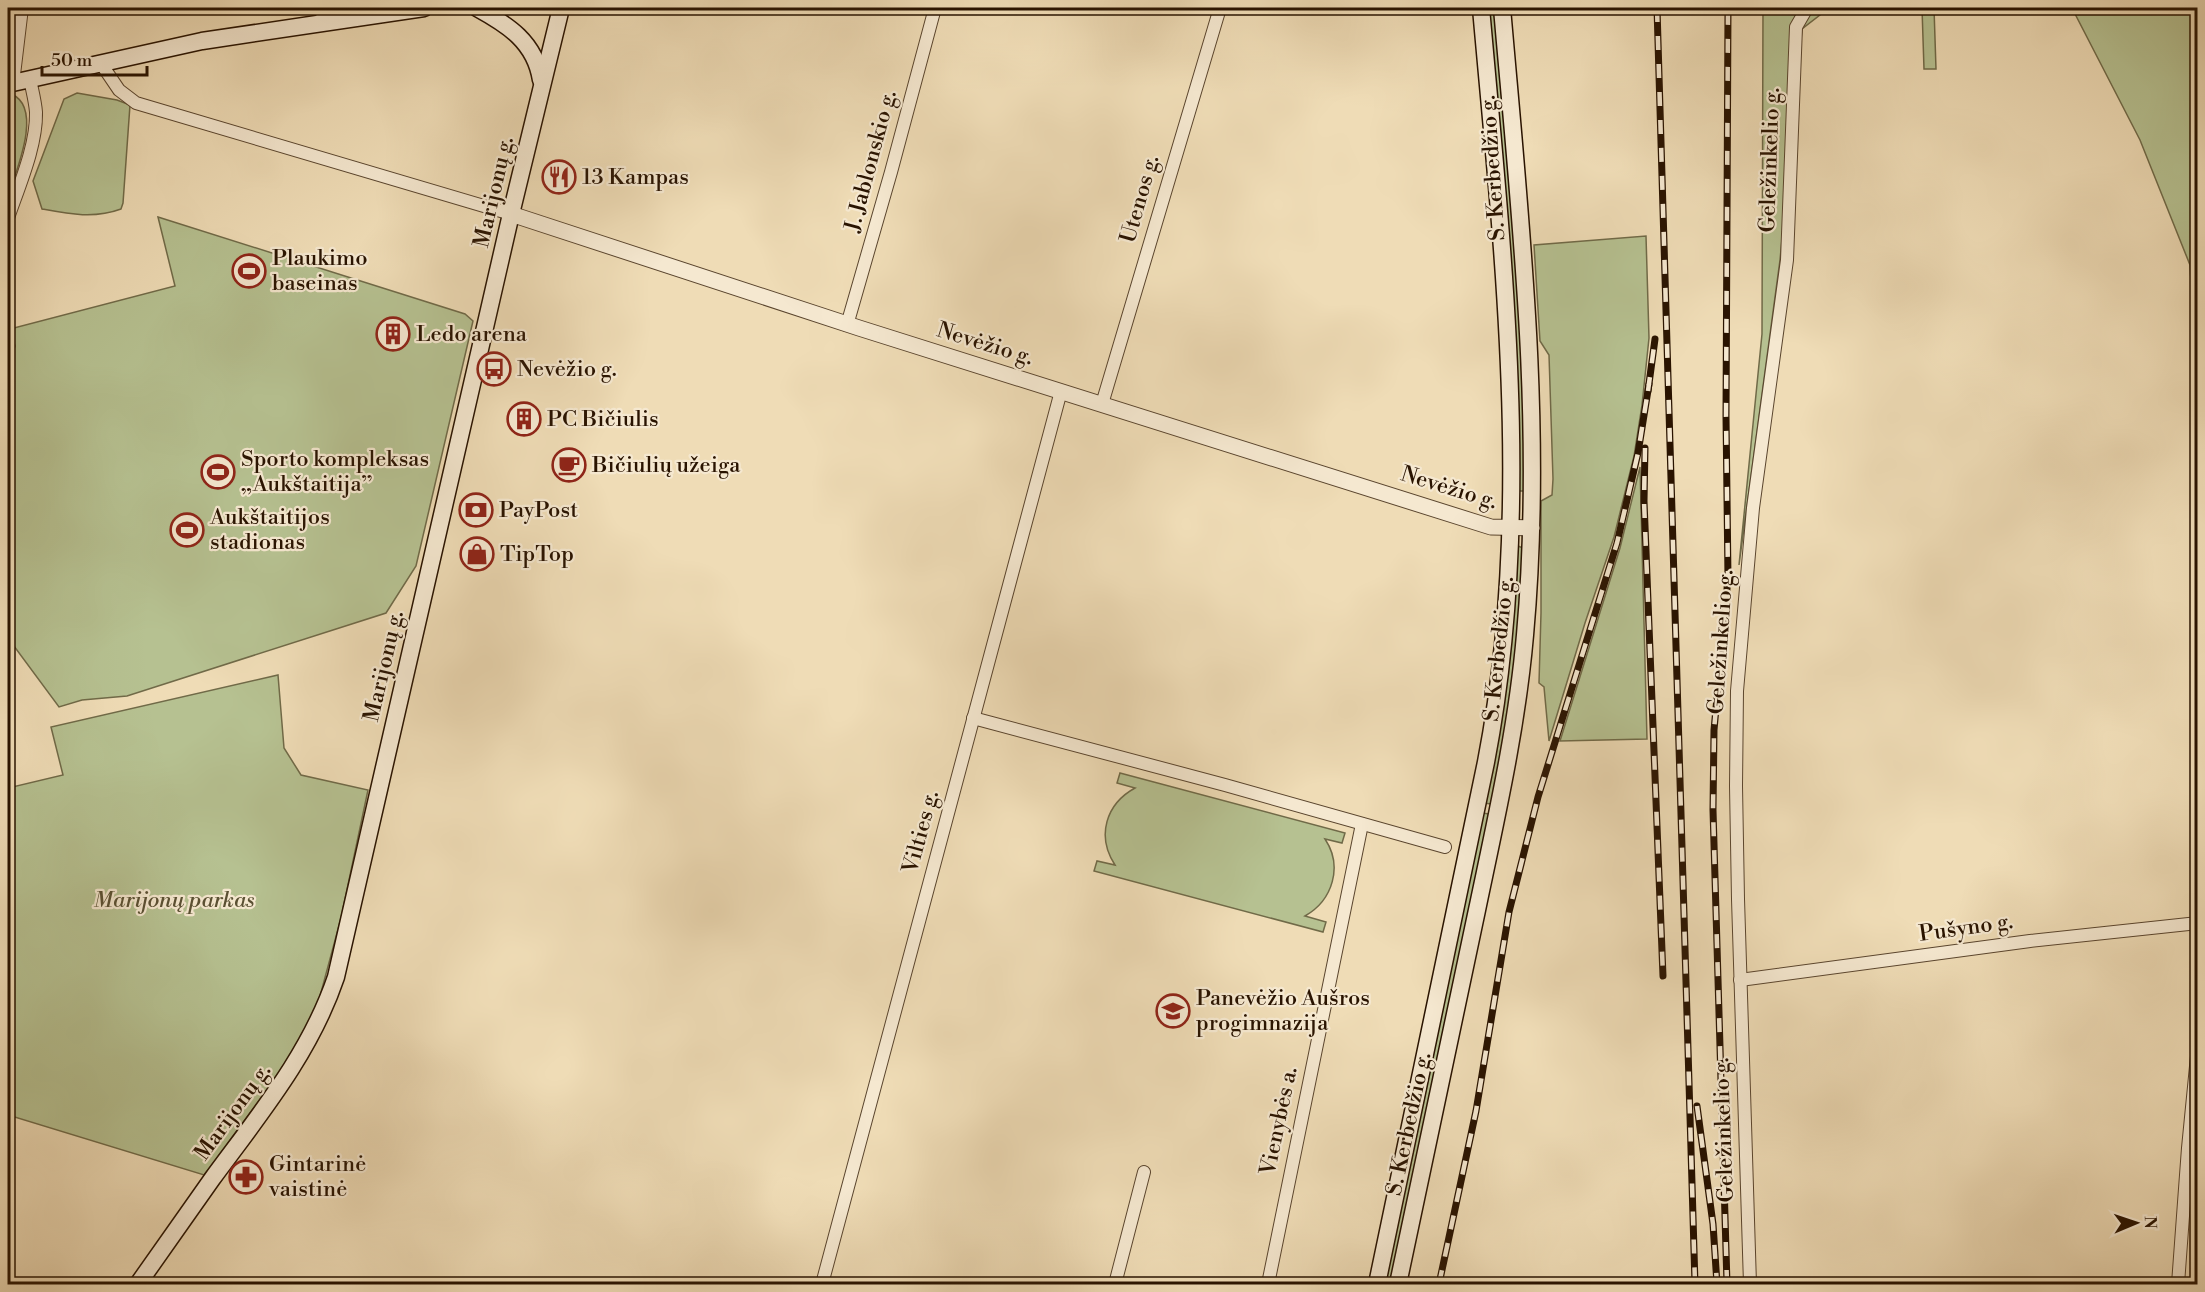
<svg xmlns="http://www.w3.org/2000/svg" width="2205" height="1292" font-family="'Libre Bodoni',serif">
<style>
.green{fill:#b6c191;stroke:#706a48;stroke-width:1.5}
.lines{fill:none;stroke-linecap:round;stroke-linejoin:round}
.minor-casing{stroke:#5a452e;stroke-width:14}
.tertiary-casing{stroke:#5a452e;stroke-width:17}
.secondary-casing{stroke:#291300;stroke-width:19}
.minor{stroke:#f5e8d0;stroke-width:12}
.tertiary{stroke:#f5e8d0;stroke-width:15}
.secondary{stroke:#f5e8d0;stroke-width:16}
.rail-casing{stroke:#291300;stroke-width:7}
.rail{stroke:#f5e8d0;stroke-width:4.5;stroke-dasharray:14;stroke-linecap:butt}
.labels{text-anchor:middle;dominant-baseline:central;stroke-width:4.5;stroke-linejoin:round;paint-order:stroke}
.street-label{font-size:22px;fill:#291300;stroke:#f5e8d0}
.poi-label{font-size:22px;fill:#291300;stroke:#f5e8d0;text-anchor:start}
.park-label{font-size:22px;font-style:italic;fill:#5a5033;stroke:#f5e8d0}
</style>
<rect width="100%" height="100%" fill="#efdcb6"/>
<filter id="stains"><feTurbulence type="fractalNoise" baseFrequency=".00333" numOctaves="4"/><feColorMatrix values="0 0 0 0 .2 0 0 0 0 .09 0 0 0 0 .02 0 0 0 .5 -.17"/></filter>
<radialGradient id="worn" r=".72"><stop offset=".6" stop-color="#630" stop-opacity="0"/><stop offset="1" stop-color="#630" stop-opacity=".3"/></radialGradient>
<g class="green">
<polygon points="8,8 18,8 8,64"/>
<polygon points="1488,8 1495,8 1521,332 1525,491 1517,491"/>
<polygon points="1763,8 1829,8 1802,29 1780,260 1739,565 1762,334"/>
<polygon points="1922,8 1934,8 1936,69 1924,69"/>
<polygon points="2072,8 2197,8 2197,382 2190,265 2140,140"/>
<path d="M77 93 117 100 130 105 123 203 121 209C94 219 69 214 42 209L33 181 64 99Z"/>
<path d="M11 94C44 107 16 172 8 196V95Z"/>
<polygon points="158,217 465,314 473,321 416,566 386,613 127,696 82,700 59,707 8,638 8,368 15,346 10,329 175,286"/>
<polygon points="1646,236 1649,338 1642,405 1634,456 1614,537 1585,623 1549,741 1544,687 1539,683 1541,613 1541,501 1552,495 1553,479 1549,355 1540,341 1534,245"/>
<polygon points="1640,467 1647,739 1560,741 1620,548"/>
<polygon points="1518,546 1523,548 1515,680 1491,804 1484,803"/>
<polygon points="278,675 284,748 301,775 368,790 341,918 319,1000 305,1033 282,1070 204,1175 8,1115 8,788 63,775 51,727"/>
<path d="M1120 773 1345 833 1342 843 1325 839C1343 866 1333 900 1305 916L1326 922 1323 932 1094 871 1097 861 1115 865C1096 836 1106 804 1135 788L1117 783Z"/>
<polygon points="1483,813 1489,814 1390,1284 1384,1284"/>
</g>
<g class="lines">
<g class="minor-casing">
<g id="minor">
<polyline points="321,8 324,22"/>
<polyline points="100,62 119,90 136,103 511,214"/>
<polyline points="13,83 22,8"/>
<path d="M8 218C19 186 37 145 36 112 35 100 32 90 30 79"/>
<polyline points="847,325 891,172 935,8"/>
<polyline points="1102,404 1220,8"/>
<polyline points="973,718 1225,785 1445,847"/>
<polyline points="1740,980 2030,941 2198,923"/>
<polyline points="822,1284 1061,391"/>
<polyline points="1115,1284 1144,1172"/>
<polyline points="1268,1284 1362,824"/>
<polyline points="1750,1284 1738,899 1736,786 1737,691 1753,508 1787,260 1796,27 1807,8"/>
<polyline points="2178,1284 2188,1148 2198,1046"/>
</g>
</g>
<g class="tertiary-casing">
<polyline id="tertiary" points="511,214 859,328 1491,527 1532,528"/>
</g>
<g class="secondary-casing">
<g id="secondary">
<path d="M477 8C508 25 535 42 541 80"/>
<polyline points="8,84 202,41 424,8"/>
<path d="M138 1284C163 1249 187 1214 212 1179 259 1115 310 1054 336 977L511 214 561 8"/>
<path d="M1377 1284 1486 762C1534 514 1503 257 1481 8"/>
<path d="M1398 1284C1424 1160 1450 1035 1477 910 1496 819 1517 728 1525 635 1544 426 1520 216 1502 8"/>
</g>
</g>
<use href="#minor" class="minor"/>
<use href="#tertiary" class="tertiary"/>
<use href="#secondary" class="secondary"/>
<g class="rail-casing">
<g id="rail">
<polyline points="1657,8 1695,1284"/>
<polyline points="2036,8 2038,11"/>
<polyline points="1648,391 1655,339"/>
<polyline points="1645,448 1644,501 1663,976"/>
<polyline points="1697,1106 1713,1224 1717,1284"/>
<polyline points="1439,1284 1476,1111 1509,912 1538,797 1617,543 1638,453 1649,384"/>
<polyline points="1727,1284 1713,810 1714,730 1728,578 1726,416 1728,8"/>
</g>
</g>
<use href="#rail" class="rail"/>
</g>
<defs>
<g id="restaurant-ring" transform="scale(1.725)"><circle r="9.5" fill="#f5e8d0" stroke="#8f2418" stroke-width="1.5"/><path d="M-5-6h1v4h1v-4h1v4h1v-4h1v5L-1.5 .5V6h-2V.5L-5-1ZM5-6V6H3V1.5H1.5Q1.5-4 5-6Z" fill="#8f2418"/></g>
<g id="stadium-ring" transform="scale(1.725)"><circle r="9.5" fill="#f5e8d0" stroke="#8f2418" stroke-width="1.5"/><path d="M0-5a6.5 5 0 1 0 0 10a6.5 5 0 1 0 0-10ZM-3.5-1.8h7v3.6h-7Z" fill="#8f2418"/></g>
<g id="building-ring" transform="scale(1.725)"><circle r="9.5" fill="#f5e8d0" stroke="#8f2418" stroke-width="1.5"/><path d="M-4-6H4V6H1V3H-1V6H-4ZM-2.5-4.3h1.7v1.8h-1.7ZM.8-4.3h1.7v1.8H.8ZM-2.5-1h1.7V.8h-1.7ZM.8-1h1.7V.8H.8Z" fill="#8f2418"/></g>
<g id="bus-ring" transform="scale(1.725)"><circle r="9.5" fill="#f5e8d0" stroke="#8f2418" stroke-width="1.5"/><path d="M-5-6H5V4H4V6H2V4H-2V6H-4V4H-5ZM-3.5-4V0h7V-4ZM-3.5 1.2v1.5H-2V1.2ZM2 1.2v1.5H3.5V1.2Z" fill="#8f2418"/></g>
<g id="cafe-ring" transform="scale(1.725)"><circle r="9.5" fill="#f5e8d0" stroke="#8f2418" stroke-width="1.5"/><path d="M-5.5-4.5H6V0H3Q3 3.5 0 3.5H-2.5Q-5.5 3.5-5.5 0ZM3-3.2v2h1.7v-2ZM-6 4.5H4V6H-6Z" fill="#8f2418"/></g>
<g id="bank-ring" transform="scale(1.725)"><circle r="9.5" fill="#f5e8d0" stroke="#8f2418" stroke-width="1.5"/><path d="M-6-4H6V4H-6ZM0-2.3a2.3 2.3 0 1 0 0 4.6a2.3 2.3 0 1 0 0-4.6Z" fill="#8f2418"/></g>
<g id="shop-ring" transform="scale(1.725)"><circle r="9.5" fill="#f5e8d0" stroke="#8f2418" stroke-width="1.5"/><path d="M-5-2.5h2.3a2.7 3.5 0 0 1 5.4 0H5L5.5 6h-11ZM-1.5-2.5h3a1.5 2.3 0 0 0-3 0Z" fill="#8f2418"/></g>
<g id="school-ring" transform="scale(1.725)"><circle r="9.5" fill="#f5e8d0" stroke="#8f2418" stroke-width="1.5"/><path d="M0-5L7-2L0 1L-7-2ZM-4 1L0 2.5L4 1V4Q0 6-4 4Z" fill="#8f2418"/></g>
<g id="pharmacy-ring" transform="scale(1.725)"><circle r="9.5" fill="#f5e8d0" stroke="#8f2418" stroke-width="1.5"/><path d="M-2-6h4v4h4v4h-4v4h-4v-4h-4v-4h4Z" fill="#8f2418"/></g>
</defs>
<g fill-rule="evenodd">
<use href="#restaurant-ring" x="559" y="177"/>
<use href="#stadium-ring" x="249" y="271"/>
<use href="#building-ring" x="393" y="334"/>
<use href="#bus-ring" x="494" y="369"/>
<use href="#building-ring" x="524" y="419"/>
<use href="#cafe-ring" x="569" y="465"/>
<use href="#stadium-ring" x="218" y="472"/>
<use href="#bank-ring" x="476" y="510"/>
<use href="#stadium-ring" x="187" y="530"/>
<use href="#shop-ring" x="477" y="554"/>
<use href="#school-ring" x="1173" y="1011"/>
<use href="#pharmacy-ring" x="246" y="1177"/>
</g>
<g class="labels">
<g class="street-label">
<text transform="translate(1770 160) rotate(-88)">Geležinkelio g.</text>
<text transform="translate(871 161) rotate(-75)">J. Jablonskio g.</text>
<text transform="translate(1493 168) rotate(-94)">S. Kerbedžio g.</text>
<text transform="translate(494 192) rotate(-77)">Marijonų g.</text>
<text transform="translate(1140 199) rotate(-74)">Utenos g.</text>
<text transform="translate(985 344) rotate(17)">Nevėžio g.</text>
<text transform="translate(1449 488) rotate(17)">Nevėžio g.</text>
<text transform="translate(1721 642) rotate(-86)">Geležinkelio g.</text>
<text transform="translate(1499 649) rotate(-84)">S. Kerbedžio g.</text>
<text transform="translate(384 666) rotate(-77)">Marijonų g.</text>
<text transform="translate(921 832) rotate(-75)">Vilties g.</text>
<text transform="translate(1966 928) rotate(-8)">Pušyno g.</text>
<text transform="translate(233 1112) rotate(-54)">Marijonų g.</text>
<text transform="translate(1279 1121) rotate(-78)">Vienybės a.</text>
<text transform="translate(1409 1124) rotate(-78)">S. Kerbedžio g.</text>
<text transform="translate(1724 1130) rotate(-92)">Geležinkelio g.</text>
</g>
<g class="poi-label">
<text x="582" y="177">13 Kampas</text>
<text x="272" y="258">Plaukimo<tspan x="272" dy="25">baseinas</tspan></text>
<text x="416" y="334">Ledo arena</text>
<text x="517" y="369">Nevėžio g.</text>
<text x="547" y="419">PC Bičiulis</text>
<text x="241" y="459">Sporto kompleksas<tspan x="241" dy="25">„Aukštaitija”</tspan></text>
<text x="592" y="465">Bičiulių užeiga</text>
<text x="499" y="510">PayPost</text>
<text x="210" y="517">Aukštaitijos<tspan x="210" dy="25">stadionas</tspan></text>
<text x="500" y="554">TipTop</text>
<text x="1196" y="998">Panevėžio Aušros<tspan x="1196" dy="25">progimnazija</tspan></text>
<text x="269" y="1164">Gintarinė<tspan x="269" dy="25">vaistinė</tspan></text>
</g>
<g class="park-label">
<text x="174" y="900">Marijonų parkas</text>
</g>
</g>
<rect width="2205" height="1292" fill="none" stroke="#efdcb6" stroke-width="30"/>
<rect x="9" y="9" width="2187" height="1274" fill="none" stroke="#291300" stroke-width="3"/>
<rect x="15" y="15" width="2175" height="1262" fill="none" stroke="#291300" stroke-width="1.5"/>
<g transform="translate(2136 1223) rotate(88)" stroke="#f5e8d0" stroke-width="4.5" paint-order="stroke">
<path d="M0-4.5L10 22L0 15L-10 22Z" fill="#291300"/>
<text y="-9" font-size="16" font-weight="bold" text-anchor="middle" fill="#291300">N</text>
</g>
<path d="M42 66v9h105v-9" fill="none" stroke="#291300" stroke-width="3"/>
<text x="51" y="66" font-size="18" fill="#291300" stroke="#f5e8d0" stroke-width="4.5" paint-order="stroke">50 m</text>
<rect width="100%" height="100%" filter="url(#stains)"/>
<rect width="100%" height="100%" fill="url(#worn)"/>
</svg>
